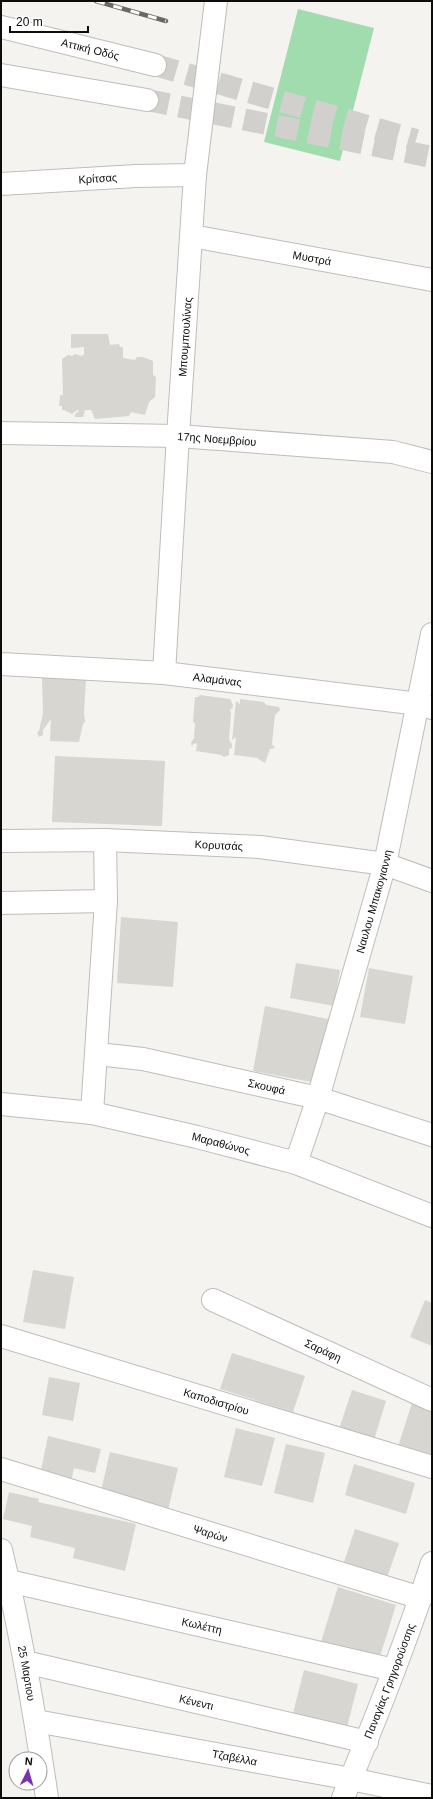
<svg xmlns="http://www.w3.org/2000/svg" width="433" height="1799" font-family="Arial,sans-serif">
<style>
.green{fill:#a0dcae}
.building{fill:#d7d6d1}
.lines{fill:none;stroke-linecap:round;stroke-linejoin:round}
.motorway-tunnel{stroke:#d1d0cd;stroke-width:22;stroke-dasharray:22 11;stroke-linecap:butt}
.minor-casing{stroke:#bebdb9;stroke-width:24}
.tertiary-casing{stroke:#bebdb9;stroke-width:24}
.motorway-casing{stroke:#bebdb9;stroke-width:24}
.minor{stroke:#fff;stroke-width:22}
.tertiary{stroke:#fff;stroke-width:22}
.motorway{stroke:#fff;stroke-width:22}
.rail-casing{stroke:#696866;stroke-width:4.5}
.rail{stroke:#fff;stroke-width:3;stroke-dasharray:9;stroke-linecap:butt}
.labels{text-anchor:middle;dominant-baseline:central;stroke-width:3.5;stroke-linejoin:round;paint-order:stroke}
.street-label{font-size:11px;fill:#0c0c0b;stroke:#fff}
</style>
<rect width="100%" height="100%" fill="#f4f3ef"/>
<polygon class="green" points="298,9 374,28 340,161 264,142"/>
<g class="building">
<polygon points="71,334 108,334 110,345 119,344 120,347 123,347 123,358 135,360 137,357 143,357 153,361 153,375 156,377 155,397 149,402 145,415 131,412 129,416 95,419 91,410 85,410 83,417 75,417 75,414 79,411 77,410 72,414 64,410 62,410 62,406 59,406 60,395 63,395 62,359 68,355 72,356 75,354 82,356 84,354 84,347 71,348"/>
<polygon points="57,676 86,679 84,713 85,722 83,724 79,742 50,741 51,719 43,730 43,735 39,737 37,732 39,731 43,713 42,678"/>
<polygon points="200,695 230,699 233,705 232,709 230,709 231,713 229,740 232,744 232,748 229,749 229,755 224,757 221,755 196,751 197,743 193,744 192,747 191,743 194,738 195,723 193,722 195,697 198,697"/>
<polygon points="240,699 264,702 266,705 279,707 280,710 275,715 272,744 275,748 270,749 265,763 257,758 234,755 236,737 232,740 236,701 240,704"/>
<polygon points="55,756 165,761 162,826 52,822"/>
<polygon points="121,917 178,922 173,987 117,983"/>
<polygon points="296,963 340,970 334,1006 290,998"/>
<polygon points="369,968 413,976 405,1024 360,1017"/>
<polygon points="265,1006 328,1019 317,1083 253,1071"/>
<polygon points="33,1270 74,1277 65,1329 23,1322"/>
<polygon points="425,1300 432,1303 432,1346 410,1337"/>
<polygon points="232,1353 305,1376 293,1412 220,1389"/>
<polygon points="49,1377 80,1383 73,1421 42,1415"/>
<polygon points="352,1390 386,1401 374,1440 339,1429"/>
<polygon points="412,1403 432,1410 432,1461 397,1450"/>
<polygon points="236,1428 275,1438 262,1486 224,1477"/>
<polygon points="48,1436 101,1449 95,1473 74,1468 71,1482 40,1475"/>
<polygon points="286,1444 325,1453 313,1503 274,1493"/>
<polygon points="110,1452 178,1468 168,1510 100,1495"/>
<polygon points="354,1464 415,1483 406,1514 345,1495"/>
<polygon points="9,1492 39,1499 38,1502 136,1524 125,1571 73,1558 75,1548 30,1537 32,1526 3,1519"/>
<polygon points="355,1529 399,1543 387,1578 343,1565"/>
<polygon points="338,1587 396,1605 378,1663 320,1645"/>
<polygon points="304,1670 358,1684 346,1731 292,1717"/>
</g>
<g class="lines">
<g class="motorway-tunnel">
<polyline points="155,65 416,140"/>
<polyline points="147,100 432,157"/>
</g>
<g class="minor-casing">
<g id="minor">
<path id="s1" d="M1 184 136 176 195 175"/>
<path id="s2" d="M192 236 432 280"/>
<path id="s3" d="M1 433 178 436 393 452 432 462"/>
<polyline points="1,664 164,673"/>
<path id="s4" d="M1 841 105 840 260 847 385 864 432 881"/>
<polyline points="1,903 106,901"/>
<path id="s5" d="M97 1054 143 1059 318 1098 432 1135"/>
<path id="s6" d="M1 1104 92 1113 197 1137 296 1163 432 1216"/>
<polyline points="92,1113 106,901 105,840"/>
<path id="s7" d="M296 1163 318 1098 385 864 432 634"/>
<path id="s8" d="M213 1300 432 1400"/>
<path id="s9" d="M1 1336 432 1467"/>
<path id="s10" d="M1 1469 421 1598"/>
<path id="s11" d="M1 1550C21 1632 35 1715 47 1798"/>
<path id="s12" d="M9 1581 394 1670"/>
<path id="s13" d="M25 1662 367 1742"/>
<path id="s14" d="M36 1721 351 1779 432 1796"/>
</g>
</g>
<g class="tertiary-casing">
<g id="tertiary">
<path id="s15" d="M216 1 195 175 178 436 164 673 419 704 432 708"/>
<path id="s16" d="M343 1798C375 1720 406 1643 432 1563"/>
</g>
</g>
<g class="motorway-casing">
<g id="motorway">
<path id="s17" d="M1 27 155 65"/>
<polyline points="1,75 147,100"/>
</g>
</g>
<use href="#minor" class="minor"/>
<use href="#tertiary" class="tertiary"/>
<use href="#motorway" class="motorway"/>
<g class="rail-casing">
<polyline id="rail" points="96,1 166,21"/>
</g>
<use href="#rail" class="rail"/>
</g>
<g class="labels">
<g class="street-label">
<text stroke="none"><textPath href="#s17" startOffset="92">Αττική Οδός</textPath></text>
<text stroke="none"><textPath href="#s1" startOffset="97">Κρίτσας</textPath></text>
<text stroke="none"><textPath href="#s2" startOffset="122">Μυστρά</textPath></text>
<text transform="translate(185 337) rotate(-86)">Μπουμπουλίνας</text>
<text stroke="none"><textPath href="#s3" startOffset="216">17ης Νοεμβρίου</textPath></text>
<text stroke="none"><textPath href="#s15" startOffset="728">Αλαμάνας</textPath></text>
<text stroke="none"><textPath href="#s4" startOffset="218">Κορυτσάς</textPath></text>
<text stroke="none"><textPath href="#s7" startOffset="273">Ναυλου Μπακογιαννη</textPath></text>
<text stroke="none"><textPath href="#s5" startOffset="173">Σκουφά</textPath></text>
<text stroke="none"><textPath href="#s6" startOffset="224">Μαραθώνος</textPath></text>
<text stroke="none"><textPath href="#s8" startOffset="121">Σαράφη</textPath></text>
<text stroke="none"><textPath href="#s9" startOffset="225">Καποδιστρίου</textPath></text>
<text stroke="none"><textPath href="#s10" startOffset="219">Ψαρών</textPath></text>
<text stroke="none"><textPath href="#s12" startOffset="198">Κωλέττη</textPath></text>
<text stroke="none"><textPath href="#s11" startOffset="126">25 Μαρτιου</textPath></text>
<text stroke="none"><textPath href="#s16" startOffset="126">Παναγίας Γρηγορούσσης</textPath></text>
<text stroke="none"><textPath href="#s13" startOffset="176">Κένεντι</textPath></text>
<text stroke="none"><textPath href="#s14" startOffset="202">Τζαβέλλα</textPath></text>
</g>
</g>
<rect width="433" height="1799" fill="none" stroke="#0c0c0b" stroke-width="4"/>
<g transform="translate(28 1771) rotate(5)"><circle r="19" fill="#ffffff" stroke="#9e9e9d"/>
<path d="M0-3L7 15L0 10L-7 15Z" fill="#7b34a7"/>
<text y="-6" font-size="11" font-weight="bold" text-anchor="middle" fill="#0c0c0b">N</text>
</g>
<path d="M10 26v6h78v-6" fill="none" stroke="#0c0c0b" stroke-width="2"/>
<text x="16" y="26" font-size="12" fill="#0c0c0b" stroke="#ffffff" stroke-width="3" paint-order="stroke">20 m</text>
</svg>
